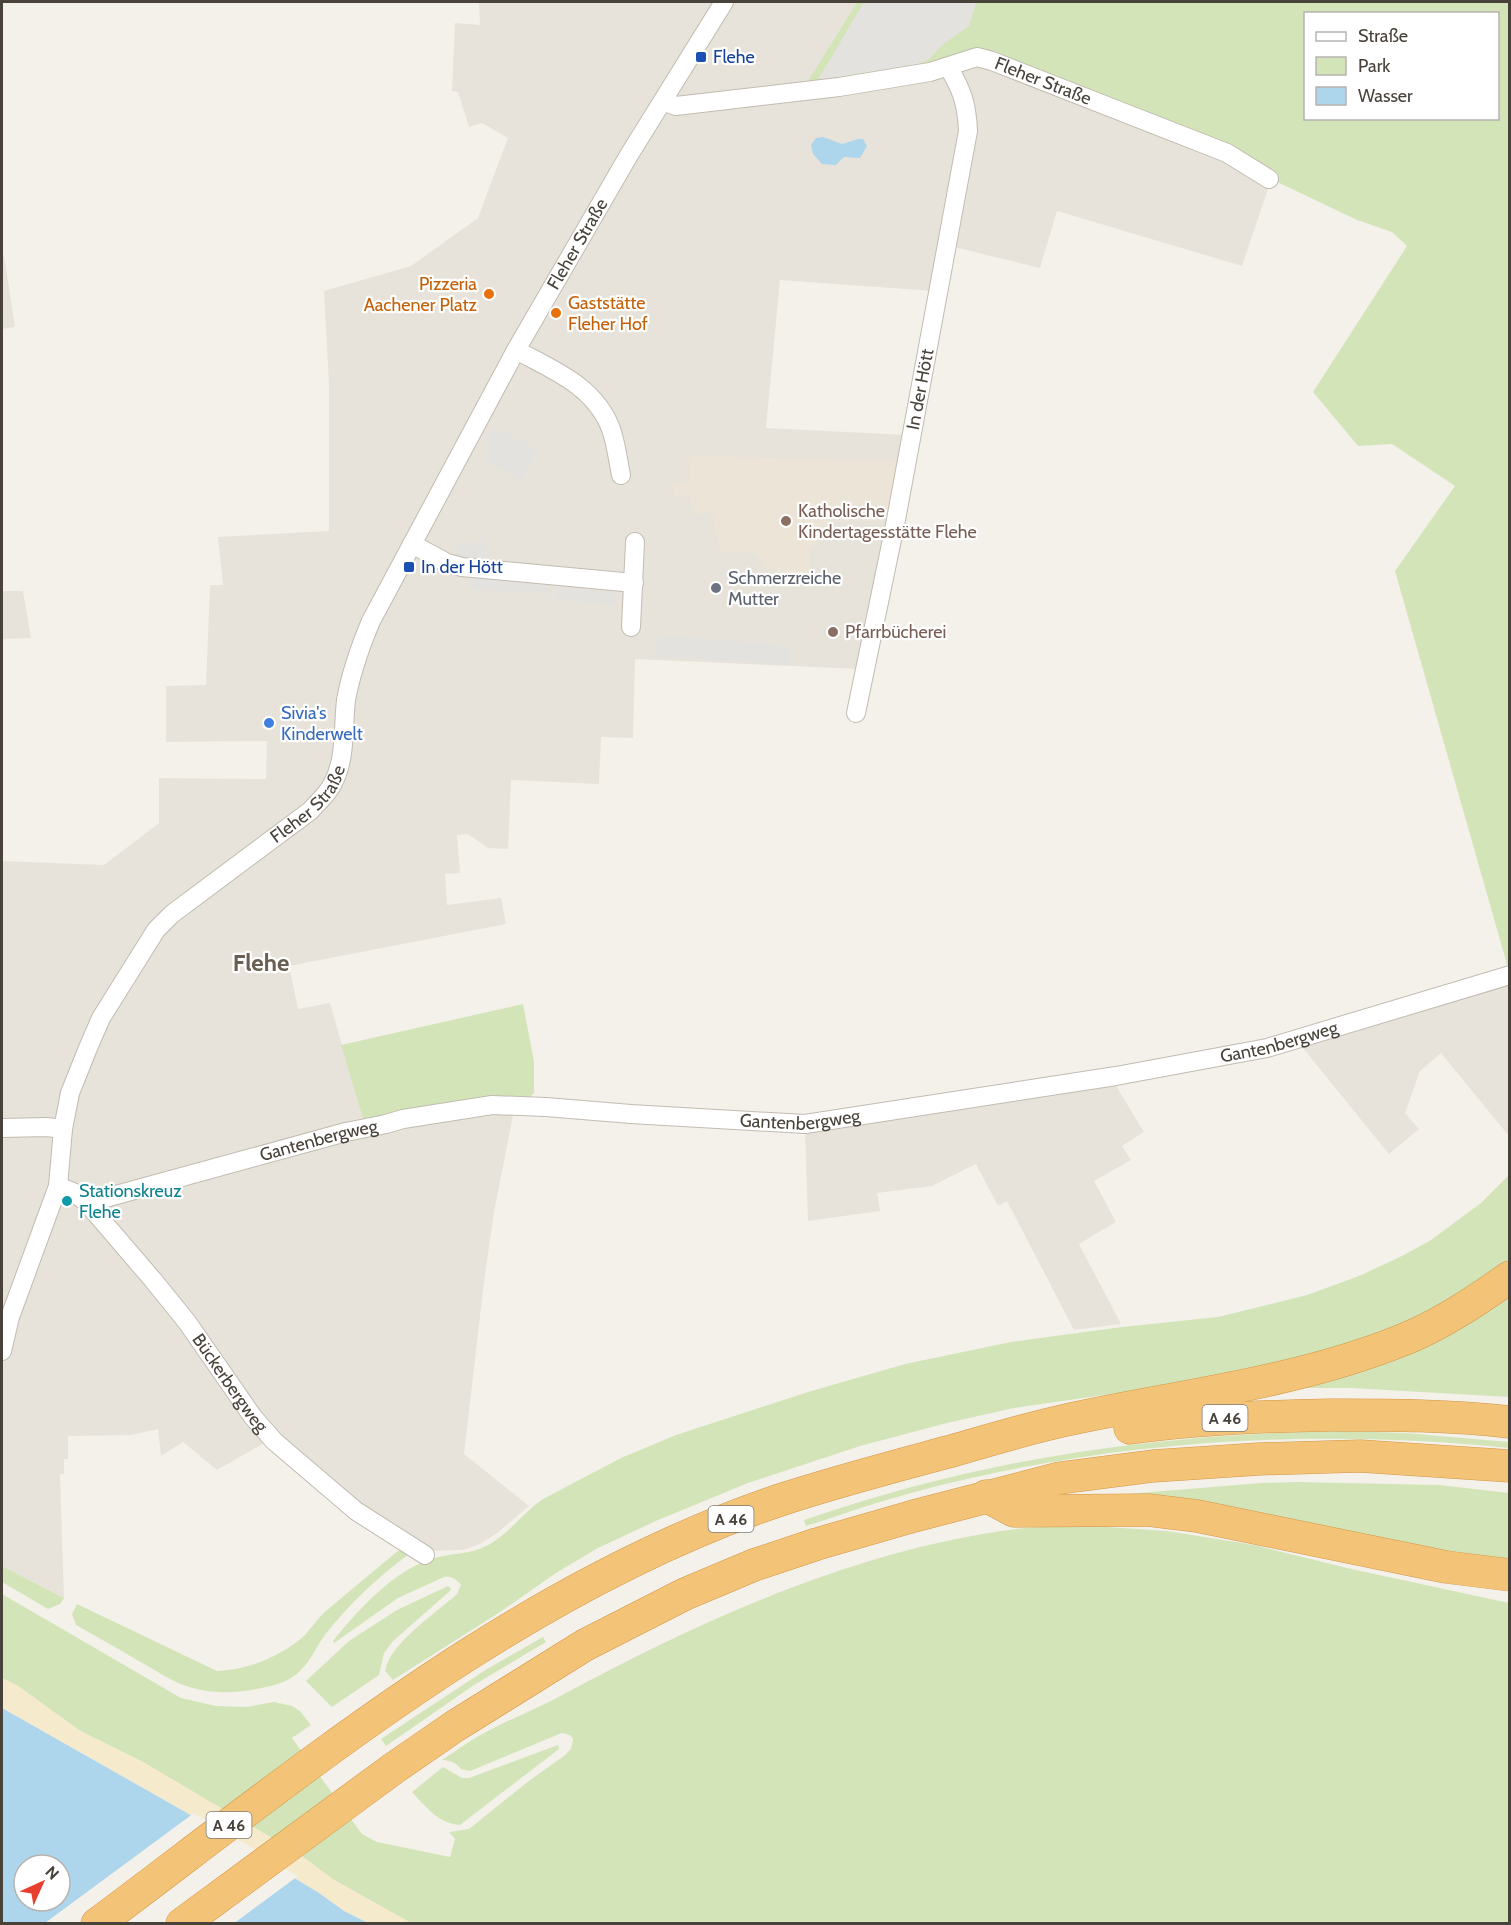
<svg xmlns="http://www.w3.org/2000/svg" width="1511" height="1925" font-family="Cabin,sans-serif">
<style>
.residential{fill:#e8e3da}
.education{fill:#ece5d7}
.green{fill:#d3e5b8;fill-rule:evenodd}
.sand{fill:#f5eacb}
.parking{fill:#e4e2df}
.water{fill:#add6ec;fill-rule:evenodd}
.pier{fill:#f4f1eb}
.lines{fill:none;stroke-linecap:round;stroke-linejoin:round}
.minor-casing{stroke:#c2bbb1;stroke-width:20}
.motorway-casing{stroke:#d29748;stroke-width:33}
.minor{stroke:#fff;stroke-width:18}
.motorway{stroke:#f3c378;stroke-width:32}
.transit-dot{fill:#1a4fb4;stroke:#fff;stroke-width:2}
.food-dot{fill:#e8710a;stroke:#fff;stroke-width:2}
.education-dot{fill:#8d6e63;stroke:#fff;stroke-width:2}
.worship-dot{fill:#6b7280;stroke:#fff;stroke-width:2}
.shop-dot{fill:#3f7fe0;stroke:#fff;stroke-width:2}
.culture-dot{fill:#0f9aa8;stroke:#fff;stroke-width:2}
.labels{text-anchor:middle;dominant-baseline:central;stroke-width:4.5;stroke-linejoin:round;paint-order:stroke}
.shield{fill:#fff;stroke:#7f7b75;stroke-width:1.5}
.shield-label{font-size:16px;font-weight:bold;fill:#48423a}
.transit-label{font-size:18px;fill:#164399;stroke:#fff;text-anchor:start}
.street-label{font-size:18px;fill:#48423a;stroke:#fff}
.food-label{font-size:18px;fill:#c56008;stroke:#fff;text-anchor:end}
.education-label{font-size:18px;fill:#785e54;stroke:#fff;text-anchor:start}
.worship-label{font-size:18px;fill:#5b616d;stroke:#fff;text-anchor:start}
.shop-label{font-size:18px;fill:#366cbe;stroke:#fff;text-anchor:start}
.culture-label{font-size:18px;fill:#0d838f;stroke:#fff;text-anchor:start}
.district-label{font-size:24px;font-weight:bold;fill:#6a5f52;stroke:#fff}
</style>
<rect width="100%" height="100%" fill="#f4f1eb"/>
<g class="residential">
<polygon points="479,2 857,2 806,84 980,60 1227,156 1270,183 1242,266 1057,211 1040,268 950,246 933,291 780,280 766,428 908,435 862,637 860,669 635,659 633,738 601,737 599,784 511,780 508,849 488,848 468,834 457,835 460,873 445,874 447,905 501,898 506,924 289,966 298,1009 330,1003 365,1125 514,1110 494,1212 484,1282 464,1454 529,1506 497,1533 480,1544 463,1550 427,1551 268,1441 217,1470 183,1442 161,1456 158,1429 131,1435 68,1436 68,1459 64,1459 64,1474 60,1474 64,1598 2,1566 2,861 104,865 159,823 159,778 266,779 267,741 166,742 166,686 206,685 210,585 223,585 218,537 329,531 329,385 324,291 411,266 478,218 508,138 482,123 469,127 458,92 452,91 455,23 480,25"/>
<polygon points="4,255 15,327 2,329 2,256"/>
<polygon points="2,591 23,591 31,638 2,639"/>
<polygon points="1509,976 1509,1136 1441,1053 1420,1071 1405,1113 1419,1129 1389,1154 1298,1042"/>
<polygon points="1113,1081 1144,1132 1122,1146 1131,1160 1094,1181 1116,1222 1079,1244 1121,1324 1074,1330 1007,1201 998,1206 976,1164 932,1186 877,1193 880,1211 808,1221 805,1129"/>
</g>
<polygon class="education" points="686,456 835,460 901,461 888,520 829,521 809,552 809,584 788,585 777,579 776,570 764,568 765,562 762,557 755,557 756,550 753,553 737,552 736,550 736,552 721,551 712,511 694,515 689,494 675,497 672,485 690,480 690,460"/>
<g class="green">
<path d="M857 2H1509V967L1508 968 1395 571 1455 486 1392 444 1358 446 1313 392 1407 246 1392 232 1357 220 1267 177 967 57 806 84ZM1306 14H1498V118H1306Z"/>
<polygon points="523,1004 534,1061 534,1093 528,1099 365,1125 341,1045"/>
<path d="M1509 1175V1261L1488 1277 1418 1317 1333 1349 1230 1373 1152 1388 1014 1408 947 1423 860 1446 748 1483 658 1520 598 1548 556 1573 500 1612 393 1680 385 1671C390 1643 436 1613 457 1594L461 1585C456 1579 452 1576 444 1577L398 1598 334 1643 333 1641C357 1611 394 1570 432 1559 453 1552 468 1556 490 1544 510 1532 524 1512 543 1499L621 1458 676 1435 808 1392 905 1364 1011 1342 1122 1327 1218 1317 1307 1295 1359 1276 1404 1255 1431 1240 1481 1203Z"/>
<polygon points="1509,1296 1509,1397 1351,1388 1301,1388"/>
<path d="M1343 1431 1405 1433 1509 1442V1448C1339 1431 1167 1437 999 1472 959 1480 919 1490 880 1502 855 1509 831 1519 806 1526L804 1520C984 1458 1154 1434 1343 1431Z"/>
<polygon points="1296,1482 1439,1485 1509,1493 1509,1567 1116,1495 1260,1483"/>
<path d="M1093 1526 1167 1531 1254 1545 1347 1568 1509 1603V1923H411L334 1880 299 1854 141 1761 80 1731 18 1686 2 1678V1594L181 1698 216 1706 246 1707 274 1702 292 1706 300 1711 311 1725 292 1738 362 1834 377 1842 450 1857 455 1839 449 1832 469 1829 530 1780 564 1756 571 1749 573 1739 570 1735 562 1733 470 1771 461 1769C454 1761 450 1761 442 1760 457 1750 472 1739 488 1731 514 1717 541 1707 566 1693 708 1617 863 1547 1025 1528 1048 1526 1071 1526 1093 1526Z"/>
<path d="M404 1546 408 1555C378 1577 348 1605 325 1635 316 1647 311 1661 299 1672 287 1683 272 1686 257 1689 235 1693 210 1694 189 1687 173 1682 158 1672 144 1664 122 1651 99 1638 76 1625L72 1614 77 1604 217 1671C248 1670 282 1656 305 1635 312 1627 318 1618 326 1611 352 1589 378 1567 404 1546Z"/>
<polygon points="2,1566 64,1598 60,1604 48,1609 2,1582"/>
<polygon points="448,1586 451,1588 450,1591 393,1641 384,1653 379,1675 332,1707 306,1681 349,1641 397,1610"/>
<polygon points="543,1637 546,1642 474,1685 386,1746 381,1739 487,1669"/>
<path d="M558 1745 559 1749 460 1825C439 1824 425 1806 412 1792L443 1767 462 1778H469Z"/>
</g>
<polygon class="sand" points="2,1678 18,1686 80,1731 141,1761 299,1854 334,1880 411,1923 368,1923 344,1911 319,1893 187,1813 2,1708"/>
<g class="parking">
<polygon points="864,2 976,2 969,26 942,45 929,59 918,64 818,80"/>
<polygon points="493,426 538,449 521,480 485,461 492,446 485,442"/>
<polygon points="485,539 491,563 454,559 457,547"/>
<polygon points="468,577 544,582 553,594 471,589"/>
<polygon points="557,588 616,592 615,605 556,600"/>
<polygon points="658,635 790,646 790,664 655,657"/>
</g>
<g class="water">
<polygon points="823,137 842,144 858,139 863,139 867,146 860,158 844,157 836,165 822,164 813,154 811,145 816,138"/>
<path d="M2 1708 187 1813 319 1893 344 1911 368 1923H2ZM24 1865H60V1901H24Z"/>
</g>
<polygon class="pier" points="194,1813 298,1876 233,1924 45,1923"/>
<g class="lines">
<g class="minor-casing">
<g id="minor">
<path id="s1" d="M663 101 676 106 839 87 930 72 977 57 992 61 1227 153 1269 179"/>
<path d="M516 350C553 370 595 386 611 429 616 443 618 460 621 475"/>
<polyline points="412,544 447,563 462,567 634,583"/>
<polyline points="631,627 635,542"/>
<path id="s2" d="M856 713 895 525 968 131C967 105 962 89 948 67"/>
<polyline points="2,1128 47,1127 63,1129"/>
<path id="s3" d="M58 1186 73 1192 87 1203 153 1280 187 1322 253 1417 274 1441 356 1511 425 1555"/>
<path id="s4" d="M87 1203 346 1132 386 1124 403 1119 492 1105 546 1107 631 1114 805 1124 1116 1076 1267 1048 1510 975"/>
<path id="s5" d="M2 1351 10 1317 58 1186 63 1129 70 1093 88 1048 101 1018 156 930 172 914 310 811C318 802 328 794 333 783 346 759 343 726 346 700 351 673 360 647 371 621L516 350 629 155 724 2"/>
</g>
</g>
<g class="motorway-casing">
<g id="motorway">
<path d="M1130 1428C1197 1419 1264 1416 1331 1415 1391 1415 1450 1415 1510 1422"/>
<polyline points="986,1496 1014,1511 1148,1510 1197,1516 1446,1567 1510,1575"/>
<path d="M97 1924C311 1764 524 1586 780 1500 838 1481 896 1466 955 1450 990 1440 1026 1429 1062 1421 1175 1396 1292 1384 1400 1341 1439 1326 1476 1301 1510 1277"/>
<polyline points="182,1924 394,1768 455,1726 585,1645 685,1594 754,1565 817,1544 914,1516 1060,1478 1153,1466 1259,1459 1360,1456 1510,1466"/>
</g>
</g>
<use href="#minor" class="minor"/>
<use href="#motorway" class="motorway"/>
</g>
<g class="transit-dot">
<rect x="695" y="51" width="12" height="12" rx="3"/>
<rect x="403" y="561" width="12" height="12" rx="3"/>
</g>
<g class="food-dot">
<circle cx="489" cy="294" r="6"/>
<circle cx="556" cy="313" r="6"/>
</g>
<g class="education-dot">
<circle cx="786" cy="521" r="6"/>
<circle cx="833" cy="632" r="6"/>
</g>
<circle class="worship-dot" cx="716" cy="588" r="6"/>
<circle class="shop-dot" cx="269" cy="723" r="6"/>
<circle class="culture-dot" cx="67" cy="1201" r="6"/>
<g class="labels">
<g class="shield">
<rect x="1202.5" y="1405" width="45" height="26" rx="4.5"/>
<rect x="708.5" y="1506" width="45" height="26" rx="4.5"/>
<rect x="206.5" y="1812" width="45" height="26" rx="4.5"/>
</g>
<g class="shield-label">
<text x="1225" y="1418">A 46</text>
<text x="731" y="1519">A 46</text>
<text x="229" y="1825">A 46</text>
</g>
<g class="transit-label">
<text x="713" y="57">Flehe</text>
<text x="421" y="567">In der Hött</text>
</g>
<g class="street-label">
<text stroke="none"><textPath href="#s1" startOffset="390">Fleher Straße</textPath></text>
<text stroke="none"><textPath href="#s5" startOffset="1282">Fleher Straße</textPath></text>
<text stroke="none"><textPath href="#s2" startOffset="330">In der Hött</textPath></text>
<text stroke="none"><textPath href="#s5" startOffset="652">Fleher Straße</textPath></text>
<text stroke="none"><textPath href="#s4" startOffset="1212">Gantenbergweg</textPath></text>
<text stroke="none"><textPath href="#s4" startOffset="726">Gantenbergweg</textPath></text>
<text stroke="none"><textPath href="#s4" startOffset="240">Gantenbergweg</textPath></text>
<text stroke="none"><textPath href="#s3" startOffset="264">Bückerbergweg</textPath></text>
</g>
<g class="food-label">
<text x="477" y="284">Pizzeria<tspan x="477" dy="21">Aachener Platz</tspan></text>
<text x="568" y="303" text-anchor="start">Gaststätte<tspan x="568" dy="21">Fleher Hof</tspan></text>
</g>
<g class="education-label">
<text x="798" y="511">Katholische<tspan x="798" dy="21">Kindertagesstätte Flehe</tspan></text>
<text x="845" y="632">Pfarrbücherei</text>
</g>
<g class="worship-label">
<text x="728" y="578">Schmerzreiche<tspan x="728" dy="21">Mutter</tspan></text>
</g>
<g class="shop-label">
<text x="281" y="713">Sivia's<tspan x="281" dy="21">Kinderwelt</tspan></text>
</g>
<g class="culture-label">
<text x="79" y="1191">Stationskreuz<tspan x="79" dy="21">Flehe</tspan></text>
</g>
<g class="district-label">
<text x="261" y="962">Flehe</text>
</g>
</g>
<rect width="1511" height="1925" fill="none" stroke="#48423a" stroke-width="6"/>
<rect x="1304" y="12" width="195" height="108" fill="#ffffff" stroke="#b6b3b0" stroke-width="1.5"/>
<rect x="1316" y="32" width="30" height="9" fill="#ffffff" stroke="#b6b3b0" stroke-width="1.5"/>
<text x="1358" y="42" font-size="18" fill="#48423a">Straße</text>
<rect x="1316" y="57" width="30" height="18" fill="#d3e5b8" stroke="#b6b3b0" stroke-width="1.5"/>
<text x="1358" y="72" font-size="18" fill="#48423a">Park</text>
<rect x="1316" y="87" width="30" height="18" fill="#add6ec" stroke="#b6b3b0" stroke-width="1.5"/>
<text x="1358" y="102" font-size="18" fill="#48423a">Wasser</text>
<g transform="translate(42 1883) rotate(45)"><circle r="28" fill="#ffffff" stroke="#b6b3b0" stroke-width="1.5"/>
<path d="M0-4.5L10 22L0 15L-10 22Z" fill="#e93f2e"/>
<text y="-9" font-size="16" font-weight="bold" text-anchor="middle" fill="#48423a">N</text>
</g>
</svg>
